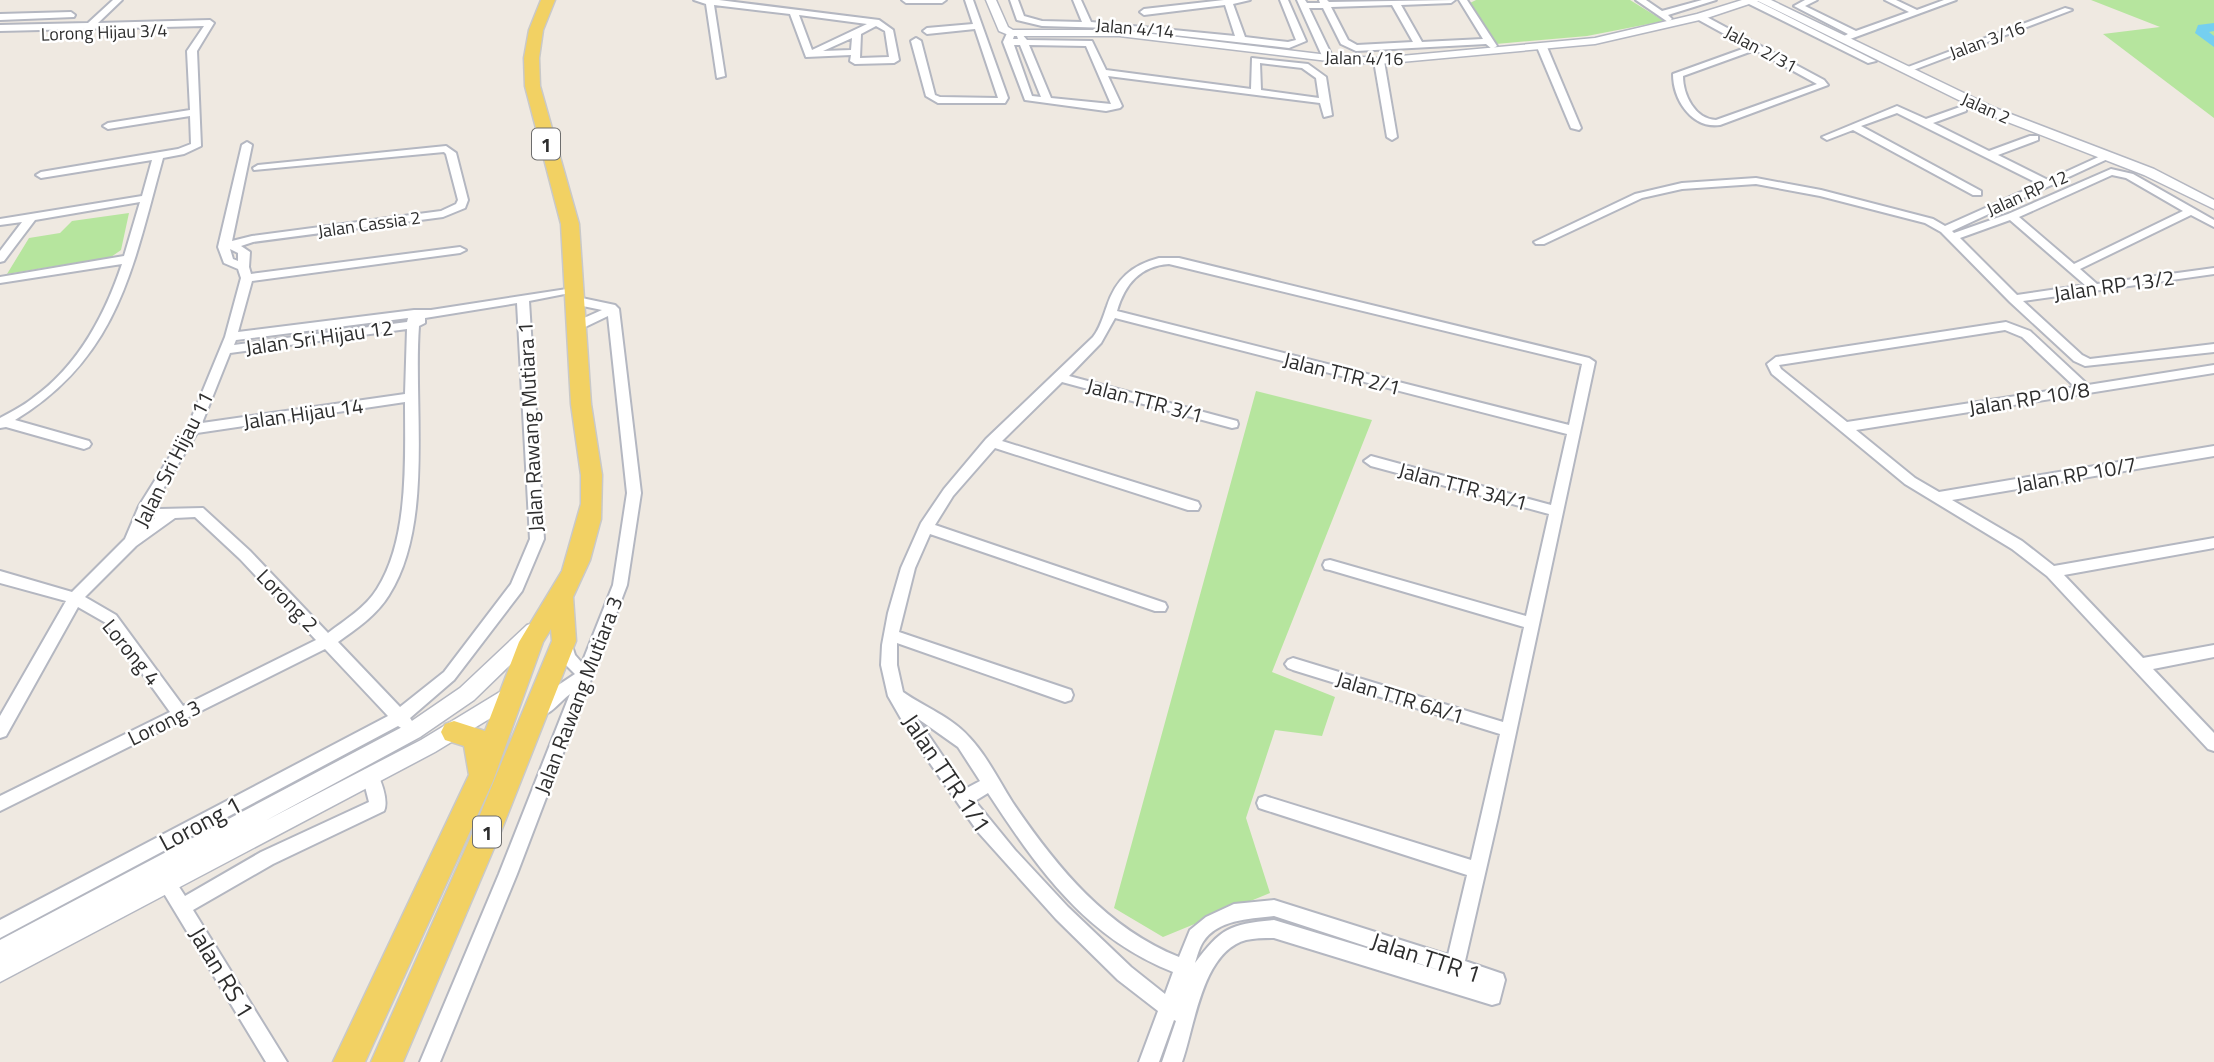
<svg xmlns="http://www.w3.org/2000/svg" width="2214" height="1062" font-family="'Titillium Web',sans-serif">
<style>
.green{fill:#b6e59e}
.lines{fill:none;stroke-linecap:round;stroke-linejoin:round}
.river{fill:#75cff0;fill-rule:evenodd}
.minor-casing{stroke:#b4b7c1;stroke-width:4}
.tertiary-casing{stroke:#b4b7c1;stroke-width:3}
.primary-casing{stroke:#c9c9c9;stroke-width:3}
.minor{fill:#fff;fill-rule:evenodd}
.tertiary{fill:#fff;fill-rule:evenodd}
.primary{fill:#f2d163;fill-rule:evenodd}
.labels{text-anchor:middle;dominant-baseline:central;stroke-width:5;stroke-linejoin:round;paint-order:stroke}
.far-street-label{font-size:18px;fill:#2e2e2e;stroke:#fff}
.shield{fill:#fff;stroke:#6d6d6d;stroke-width:2}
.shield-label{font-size:19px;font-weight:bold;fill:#2e2e2e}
.street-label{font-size:21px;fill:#2e2e2e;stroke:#fff}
.near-street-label{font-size:24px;fill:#2e2e2e;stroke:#fff}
</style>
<rect width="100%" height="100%" fill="#efe9e1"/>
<g class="green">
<polygon points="1476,0 1630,0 1664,21 1587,36 1496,44 1468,4"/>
<polygon points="2091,0 2214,0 2214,118 2103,34 2160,27"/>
<polygon points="129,213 121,250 111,257 7,274 29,238 60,233 72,221"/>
<polygon points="1256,391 1372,420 1272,672 1335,697 1322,736 1275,730 1246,818 1270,893 1163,937 1114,908"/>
</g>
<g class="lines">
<polygon class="river" points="2214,23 2214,31 2209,32 2214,36 2214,47 2195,33 2198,25"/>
<g class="minor-casing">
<g id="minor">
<path d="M113 0H122L98 23 210 20 214 23 197 51 201 146 184 154 163 158C133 266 119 357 15 420L89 441 91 444 89 447 84 449 6 427 0 428V418C11 412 23 406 33 398 78 366 105 315 122 264L0 283V277L124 256 140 202 35 220 4 261 0 262V251L22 222 0 225V219L142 196 152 160 41 178 36 175 41 172 178 149 191 144 190 116 108 129 103 126 108 123 190 110 187 51 204 26 0 31V25L88 23Z"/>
<path d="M694 0H719L879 20 893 30 899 60 894 63 855 64 850 61 851 55 806 57 790 14 714 5 725 76 717 78 706 4ZM799 15 867 24 812 50ZM876 26 885 31 889 57 860 58 861 34ZM852 38 851 50 823 51Z"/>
<polygon points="902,0 946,0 942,3 906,3"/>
<polygon points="965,0 973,0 1008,98 1005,103 938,103 926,96 911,41 916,38 921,41 935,95 940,97 998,98 975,29 927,34 923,31 927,28 973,24"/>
<polygon points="1010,0 1018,0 1024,16 1042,21 1082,22 1073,0 1081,0 1091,22 1235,36 1225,5 1144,15 1140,12 1144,9 1224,0 1250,0 1233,4 1245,37 1288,42 1296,40 1280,0 1288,0 1306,41 1289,48 1111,28 1042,26 1017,20"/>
<path d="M1297 0H1305L1307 3H1320L1319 0H1327L1329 2 1455 0 1451 3 1401 5 1422 42 1483 39 1459 0H1467L1497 46 1492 49 1486 44 1356 51 1341 44 1323 8H1309L1333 58 1328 61 1323 58ZM1392 5 1413 42 1357 45 1348 40 1331 7Z"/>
<polygon points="1636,0 1646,0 1662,11 1702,0 1716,0 1668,15 1672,19 1668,22"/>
<polygon points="1746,0 1755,0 1876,61 1868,63 1747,3"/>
<polygon points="1805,0 1817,0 1805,6 1856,31 1909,12 1885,0 1896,0 1917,10 1944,0 1956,0 1842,42 1838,39 1848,34 1794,6"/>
<polygon points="2065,8 2072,10 1908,72 1900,70"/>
<polygon points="71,12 75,15 74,17 0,20 0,14"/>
<path d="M1697 15H1703L1824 80 1828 85 1720 125C1692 129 1673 100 1673 74L1748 47 1697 19ZM1755 50 1817 84 1716 120C1695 119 1683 95 1683 76Z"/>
<path d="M1008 31 1015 33 1013 39H1018L1017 36 1021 33 1027 40 1092 41 1106 70 1251 89 1252 58 1308 64 1326 77 1332 115 1324 117 1320 103 1108 76 1122 106 1120 108 1106 111 1025 100 1003 42ZM1014 45H1020L1041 97 1032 96ZM1029 45 1086 46 1111 104 1051 98ZM1260 63 1302 68 1316 78 1319 98 1261 90Z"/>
<polygon points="1542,44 1547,47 1581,128 1579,130 1571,128 1537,47"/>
<polygon points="1379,58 1384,61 1397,137 1392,140 1387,137 1374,61"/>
<path d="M1897 106 1926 119 1960 107H1966V111L1933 123 1989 151 2030 136H2038V140L1998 155 2048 180 2105 154 2114 156 1952 231 1954 233 2008 214 2111 169 2133 174 2214 220V227L2191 215 2080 269 2097 284 2214 268V274L2023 301 2082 355 2090 359 2214 344V352L2085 366 2074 361 2010 302 1941 232 1925 223 1820 196 1756 184 1682 189 1642 198 1544 244H1536L1534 242 1635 194 1682 183 1756 178 1821 190 1933 219 1945 226 2039 184 1897 113 1861 126 1981 191V195H1973L1853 130 1827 140 1822 137ZM2112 175 2126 178 2183 211 2074 264 2019 217ZM2010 220 2085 285 2017 295 1960 238Z"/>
<path d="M247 142 252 145 232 241 252 236 441 211 456 204 458 200 446 154 444 152 254 170 253 168 258 165 446 146 456 153 468 200 465 208 443 217 253 242 241 246 250 252 249 267 251 274 460 247 466 250 460 253 252 281 238 332 414 310H431L580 287V291L529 301 544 539 522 591 454 680 410 718 414 724 412 729 406 731 398 726 0 938V920L388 716 325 649 0 811V796L170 712 106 623 78 607 6 736 0 738V716L66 601 0 583V571L72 592 125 539 139 506 187 429 225 337 241 278 238 269 224 263 218 247 242 145ZM230 249 238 253V261L233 259ZM517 303 530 539 511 584 444 672 400 707 338 642C356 629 377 615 389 595 434 524 413 407 419 326L425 323V318ZM408 318 407 322 234 345 236 340ZM407 329 405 394 202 423 230 353ZM405 402C405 460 409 539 377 589 366 607 345 620 328 633L250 551 203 508 160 509 154 504 197 433ZM149 515 155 518 145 525ZM195 517 240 559 316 640 183 706 116 615 85 597 136 546 175 518Z"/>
<path d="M1159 258H1179L1589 358 1595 362 1498 817 1465 961 1503 974 1505 980 1499 1003 1492 1005 1274 938C1265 938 1255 938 1246 940 1202 952 1195 1025 1182 1062H1162L1176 1021 1174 1020 1159 1062H1139L1158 1011 1118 980 1056 919 978 832 911 736 888 696 881 665 882 645 888 613 901 568 921 523 944 489 986 439 1093 337C1100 328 1103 317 1107 306 1116 279 1132 265 1159 258ZM1169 264 1582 364 1569 425 1117 311C1125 284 1140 266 1169 264ZM1115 318 1567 434 1551 505 1371 456 1364 461 1371 466 1549 514 1526 616 1330 560 1325 561 1323 565 1325 569 1330 570 1524 627 1503 722 1293 658 1288 660 1285 664 1288 668 1293 670 1500 734 1471 860 1265 796 1259 798 1257 803 1259 808 1265 810 1467 875 1448 955 1274 900 1234 904 1206 917 1190 930 1179 957C1106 928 1056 866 1013 803 999 781 987 756 969 737 952 717 924 707 903 692L897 665V643L1065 702 1071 700 1073 695 1071 690 899 632 915 568 930 534 1155 611H1165L1167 607 1165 603 935 525 953 496 995 448 1188 510H1198L1200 506 1198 502 1002 441 1062 382 1232 428 1237 427 1238 424 1237 421 1069 376 1101 343ZM917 718 958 747 980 781 965 789ZM988 793C1038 869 1086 938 1173 972L1165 994 1131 967 1068 907 1015 850 975 801ZM1274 916 1442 971 1274 920C1230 924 1221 928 1195 963 1197 957 1199 948 1203 942 1218 919 1250 919 1274 916Z"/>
<path d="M577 297 615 305 619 309 641 493 627 585 517 874 440 1062H420L499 874 570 694C559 702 548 719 536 715L534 710 545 694 575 674 564 663 557 644 560 640 565 638 570 640 575 655 582 663 613 585 627 493 608 316 583 328H575V322L602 310 573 304V298Z"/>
<path d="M2006 322 2030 331 2088 385 2214 365V373L1856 430 1915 478 1939 492 2214 446V456L1952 500 2022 541 2054 566 2214 538V548L2064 575 2143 658 2214 645V657L2153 669 2214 733V751L2208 749 2047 576 2012 549 1905 484 1772 374 1767 364 1776 357ZM2005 330 2022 337 2075 387 1847 422 1781 369 1779 365Z"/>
<path d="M370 768 376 770C381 781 389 800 384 811L273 864 193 910 287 1062H266L157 882 160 876 166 874 172 876 185 896 261 852 369 802 362 775 364 770Z"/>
</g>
</g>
<g class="tertiary-casing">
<g id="tertiary">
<polygon points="986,0 996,0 1008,27 1013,30 1119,30 1328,55 1379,58 1595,38 1697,14 1742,0 1771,0 1995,108 2154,169 2214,200 2214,209 2144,175 1987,114 1758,1 1704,19 1595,44 1379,64 1328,61 1119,36 1011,36 999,31"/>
<polygon points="534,623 541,625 543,630 541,635 474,700 420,737 265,821 421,740 503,690 510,688 517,690 520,696 517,702 435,752 0,982 0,940 406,725 460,688 527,625"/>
</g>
</g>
<g class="primary-casing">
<polygon id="primary" points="541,0 555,0 543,30 539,58 540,86 579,224 591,404 602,475 601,519 590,560 573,597 576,641 500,834 403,1062 371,1062 472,834 552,641 551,629 543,642 493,781 365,1062 333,1062 469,775 464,746 445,740 441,732 445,724 454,721 485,731 519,642 562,571 581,504 581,475 571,404 561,224 525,86 524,58 529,30"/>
</g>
<use href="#minor" class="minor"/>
<use href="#tertiary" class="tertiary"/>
<use href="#primary" class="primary"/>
</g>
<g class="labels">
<g class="far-street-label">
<text transform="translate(1135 28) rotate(5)">Jalan 4/14</text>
<text transform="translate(104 32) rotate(-2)">Lorong Hijau 3/4</text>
<text transform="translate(1987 40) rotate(-20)">Jalan 3/16</text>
<text transform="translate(1761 49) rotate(28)">Jalan 2/31</text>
<text transform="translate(1364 58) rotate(1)">Jalan 4/16</text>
<text transform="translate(1986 108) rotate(24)">Jalan 2</text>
<text transform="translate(2027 193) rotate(-24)">Jalan RP 12</text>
<text transform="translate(369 224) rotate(-8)">Jalan Cassia 2</text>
</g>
<g class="shield">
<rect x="532" y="128.5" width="28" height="31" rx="5"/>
<rect x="473" y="816.5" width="28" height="31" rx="5"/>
</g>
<g class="shield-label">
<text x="546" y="144">1</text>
<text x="487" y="832">1</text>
</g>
<g class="street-label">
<text transform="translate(2114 285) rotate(-8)">Jalan RP 13/2</text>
<text transform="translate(319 337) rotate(-8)">Jalan Sri Hijau 12</text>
<text transform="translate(1342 373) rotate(14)">Jalan TTR 2/1</text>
<text transform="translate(2029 398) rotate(-9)">Jalan RP 10/8</text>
<text transform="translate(1145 400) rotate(15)">Jalan TTR 3/1</text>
<text transform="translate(303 413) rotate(-8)">Jalan Hijau 14</text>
<text transform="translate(530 427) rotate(-93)">Jalan Rawang Mutiara 1</text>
<text transform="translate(173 459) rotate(-63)">Jalan Sri Hijau 11</text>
<text transform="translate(2076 474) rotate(-10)">Jalan RP 10/7</text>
<text transform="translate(1463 486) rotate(15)">Jalan TTR 3A/1</text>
<text transform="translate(288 600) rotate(46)">Lorong 2</text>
<text transform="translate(132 652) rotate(51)">Lorong 4</text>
<text transform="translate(578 695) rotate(-69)">Jalan Rawang Mutiara 3</text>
<text transform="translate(1400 697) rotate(17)">Jalan TTR 6A/1</text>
<text transform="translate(164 722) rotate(-26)">Lorong 3</text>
</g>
<g class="near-street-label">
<text transform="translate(947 773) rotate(56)">Jalan TTR 1/1</text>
<text transform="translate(200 823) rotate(-28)">Lorong 1</text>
<text transform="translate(1426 957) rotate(18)">Jalan TTR 1</text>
<text transform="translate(222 972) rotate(59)">Jalan RS 1</text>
</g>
</g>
</svg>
